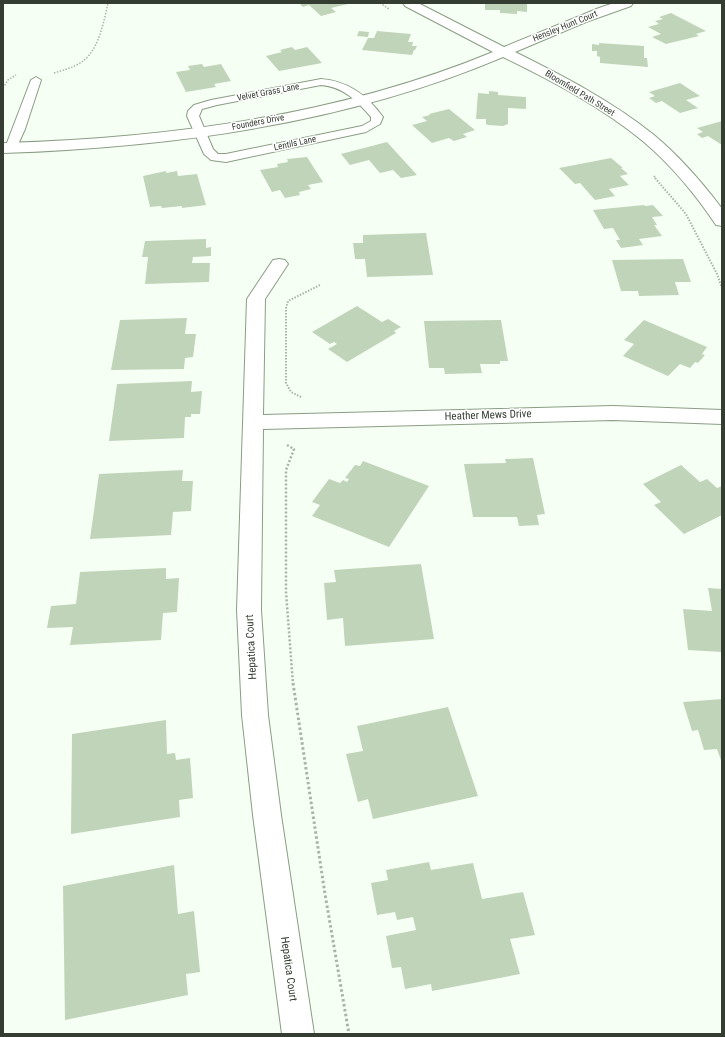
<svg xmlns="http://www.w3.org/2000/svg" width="725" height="1037" font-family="'Roboto Condensed',sans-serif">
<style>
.building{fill:#c0d4b9}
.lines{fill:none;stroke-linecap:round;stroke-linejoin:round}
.lane-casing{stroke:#8a9d84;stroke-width:2}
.street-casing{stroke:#8a9d84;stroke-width:2}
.path-far3{stroke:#aab3a8;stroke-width:1.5;stroke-dasharray:1.5 1.5;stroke-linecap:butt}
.path-far2{stroke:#aab3a8;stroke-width:2;stroke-dasharray:1.5 1.5;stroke-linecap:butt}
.path-far1{stroke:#aab3a8;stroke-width:2.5;stroke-dasharray:2 2;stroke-linecap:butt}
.path{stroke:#aab3a8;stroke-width:3;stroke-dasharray:2.5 2.5;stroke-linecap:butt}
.lane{fill:#fff;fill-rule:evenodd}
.street{fill:#fff;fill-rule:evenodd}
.labels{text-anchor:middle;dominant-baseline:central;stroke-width:3;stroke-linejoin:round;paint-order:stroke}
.far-street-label{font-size:9px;fill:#353d32;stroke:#fff}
.street-label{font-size:11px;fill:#353d32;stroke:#fff}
</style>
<rect width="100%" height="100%" fill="#f6fff4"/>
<g class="building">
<polygon points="299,3 346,3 348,4 331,8 336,12 321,16 309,5 303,7"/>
<polygon points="485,3 527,3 527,12 517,11 517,14 500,13 500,10 485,10"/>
<polygon points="671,13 706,31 696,34 699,36 666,44 652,37 661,34 648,27 659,24 655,21 663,19 659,17"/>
<polygon points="359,31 369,32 368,37 357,36"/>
<polygon points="377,31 411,34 408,42 413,42 412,46 417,46 415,50 414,50 412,55 362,50 368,38 374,38"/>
<polygon points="599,43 644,46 644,58 647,58 648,67 600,63 600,57 597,56 597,51 592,51 592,44 599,45"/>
<polygon points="292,47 295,50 307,47 322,63 279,71 266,56 282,52 280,50"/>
<polygon points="202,64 204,67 221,64 231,81 214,84 216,87 186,92 176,72 190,70 188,66"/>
<polygon points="680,83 700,96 686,100 698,108 680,113 662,101 656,103 649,98 655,96 649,92"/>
<polygon points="489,91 498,92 498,95 526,97 526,109 508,108 508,124 503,126 488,125 486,124 486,119 476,119 478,93 489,94"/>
<polygon points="449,109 475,130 463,134 467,137 454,141 449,138 432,143 412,125 427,121 422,117 430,115 429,114"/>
<polygon points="722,121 722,145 708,136 702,138 697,134 703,132 697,128"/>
<polygon points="387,142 417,175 401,178 393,170 380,173 369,160 350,165 341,154"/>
<polygon points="307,157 323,182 308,185 311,189 299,192 300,195 285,198 280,190 272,192 260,170 278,167 277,164 288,162 287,159"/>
<polygon points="611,158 623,168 621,168 628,174 620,176 629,185 609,189 615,196 595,200 580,183 575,184 559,168"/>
<polygon points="166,171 166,173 177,171 178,176 197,174 206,205 182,208 182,206 162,208 161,206 150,207 143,176"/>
<polygon points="644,205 645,206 653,205 663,216 652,217 657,225 654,225 662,236 639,239 643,245 621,248 616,240 620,240 613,228 604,229 593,210"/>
<polygon points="426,233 433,275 367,277 365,259 355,259 353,243 363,243 363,235"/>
<polygon points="206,239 206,248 211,247 211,256 193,257 192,263 210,263 209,282 145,284 148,257 142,257 145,241"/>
<polygon points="683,259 691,282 675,282 679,295 639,296 638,291 621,291 612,260"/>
<polygon points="357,306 382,322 388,319 401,327 394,331 396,333 347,362 328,349 337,344 334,342 330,344 312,332"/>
<polygon points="187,318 185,334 196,334 193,357 185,358 184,369 111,370 120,320"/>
<polygon points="501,320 508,361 500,361 500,364 480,364 482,373 445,374 444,368 429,368 424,321"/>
<polygon points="644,320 707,347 702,354 705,355 698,363 695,362 690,368 680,364 668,376 623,356 634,344 624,340"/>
<polygon points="192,381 191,392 202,391 200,414 191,414 191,417 185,417 184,438 109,441 117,384"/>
<polygon points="533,458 545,514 537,515 539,525 519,526 517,517 473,517 464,464 506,463 505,459"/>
<polygon points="363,461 429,486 389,547 312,516 320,505 312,502 329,479 340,483 343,480 347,482 349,479 345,478 355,465 360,466"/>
<polygon points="681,465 700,482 707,479 717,488 722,486 722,515 684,534 654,505 661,502 643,484"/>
<polygon points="183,470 182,481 193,481 191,511 173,512 171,535 90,539 99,474"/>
<polygon points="421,564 434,639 345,646 343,618 327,620 324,583 336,582 334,570"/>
<polygon points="166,568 166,579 179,578 177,612 163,613 161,640 70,645 73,627 47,628 51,606 76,604 80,572"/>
<polygon points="708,588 722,589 722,652 688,650 683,609 712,611"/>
<polygon points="722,699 722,763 717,749 704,750 698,730 692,731 683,702"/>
<polygon points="448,707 478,796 373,819 368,799 358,802 346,754 363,751 357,726"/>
<polygon points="166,720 167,754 175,753 176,760 190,758 193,798 179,800 180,817 71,834 72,734"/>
<polygon points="429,862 431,870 473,863 482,899 523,892 535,935 510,939 520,974 432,991 431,984 405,989 401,967 392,968 386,936 416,930 413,917 397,920 395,912 377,915 371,883 388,880 386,870"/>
<polygon points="174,865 178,914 194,911 200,972 186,974 188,995 65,1020 63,886"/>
</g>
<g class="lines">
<g class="lane-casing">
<g id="lane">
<polygon points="36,77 41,80 25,129 15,151 7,151 5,148 31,80"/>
<path d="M321 79C348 81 367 95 383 117L380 124 366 132 226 162 211 160 204 154 187 116 188 111 194 105 211 100ZM321 85C344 87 357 101 371 117V121L362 126 226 154H218L213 149 199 116 202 109 217 105Z"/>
</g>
</g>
<g class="street-casing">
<g id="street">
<path d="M403 3H418L504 47 599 8 614 3H633L631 6 586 22 515 52C563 76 612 101 654 135 678 155 701 181 720 206L722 209V226L716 225C696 195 671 165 644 142 602 107 552 81 503 57 345 124 173 147 3 153V143C169 138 338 116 493 52L405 6Z"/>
<polygon points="279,259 285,260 288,264 265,299 263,415 613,406 722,410 722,424 613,420 263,429 261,610 268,715 281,815 314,1034 282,1034 253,815 242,715 237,610 247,299 273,260"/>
</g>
</g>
<g class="path-far3">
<polyline points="380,3 389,9"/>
<path d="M54 73C64 70 75 67 83 61 99 49 104 21 108 3"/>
<polyline points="3,88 8,80 16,75"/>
<polyline points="654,176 656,179"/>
</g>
<g class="path-far2">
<polyline points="655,178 686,214 717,274 722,288"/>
<polyline points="301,397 291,392 286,383 286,308 288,301 320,285"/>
</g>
<polyline class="path-far1" points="287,445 294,449 286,470 286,592 293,684"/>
<polyline class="path" points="293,683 325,894 349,1034"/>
<use href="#lane" class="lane"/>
<use href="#street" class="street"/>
</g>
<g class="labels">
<g class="far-street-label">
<text transform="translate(565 26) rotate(-22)">Hensley Hunt Court</text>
<text transform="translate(268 92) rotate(-11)">Velvet Grass Lane</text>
<text transform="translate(580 93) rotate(31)">Bloomfield Path Street</text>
<text transform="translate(258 122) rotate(-11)">Founders Drive</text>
<text transform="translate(295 143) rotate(-12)">Lentils Lane</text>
</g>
<g class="street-label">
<text transform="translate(488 415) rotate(-2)">Heather Mews Drive</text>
<text transform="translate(251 647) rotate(-93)">Hepatica Court</text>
<text transform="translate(289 969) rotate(82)">Hepatica Court</text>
</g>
</g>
<rect width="725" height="1037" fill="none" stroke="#353d32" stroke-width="8"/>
</svg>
